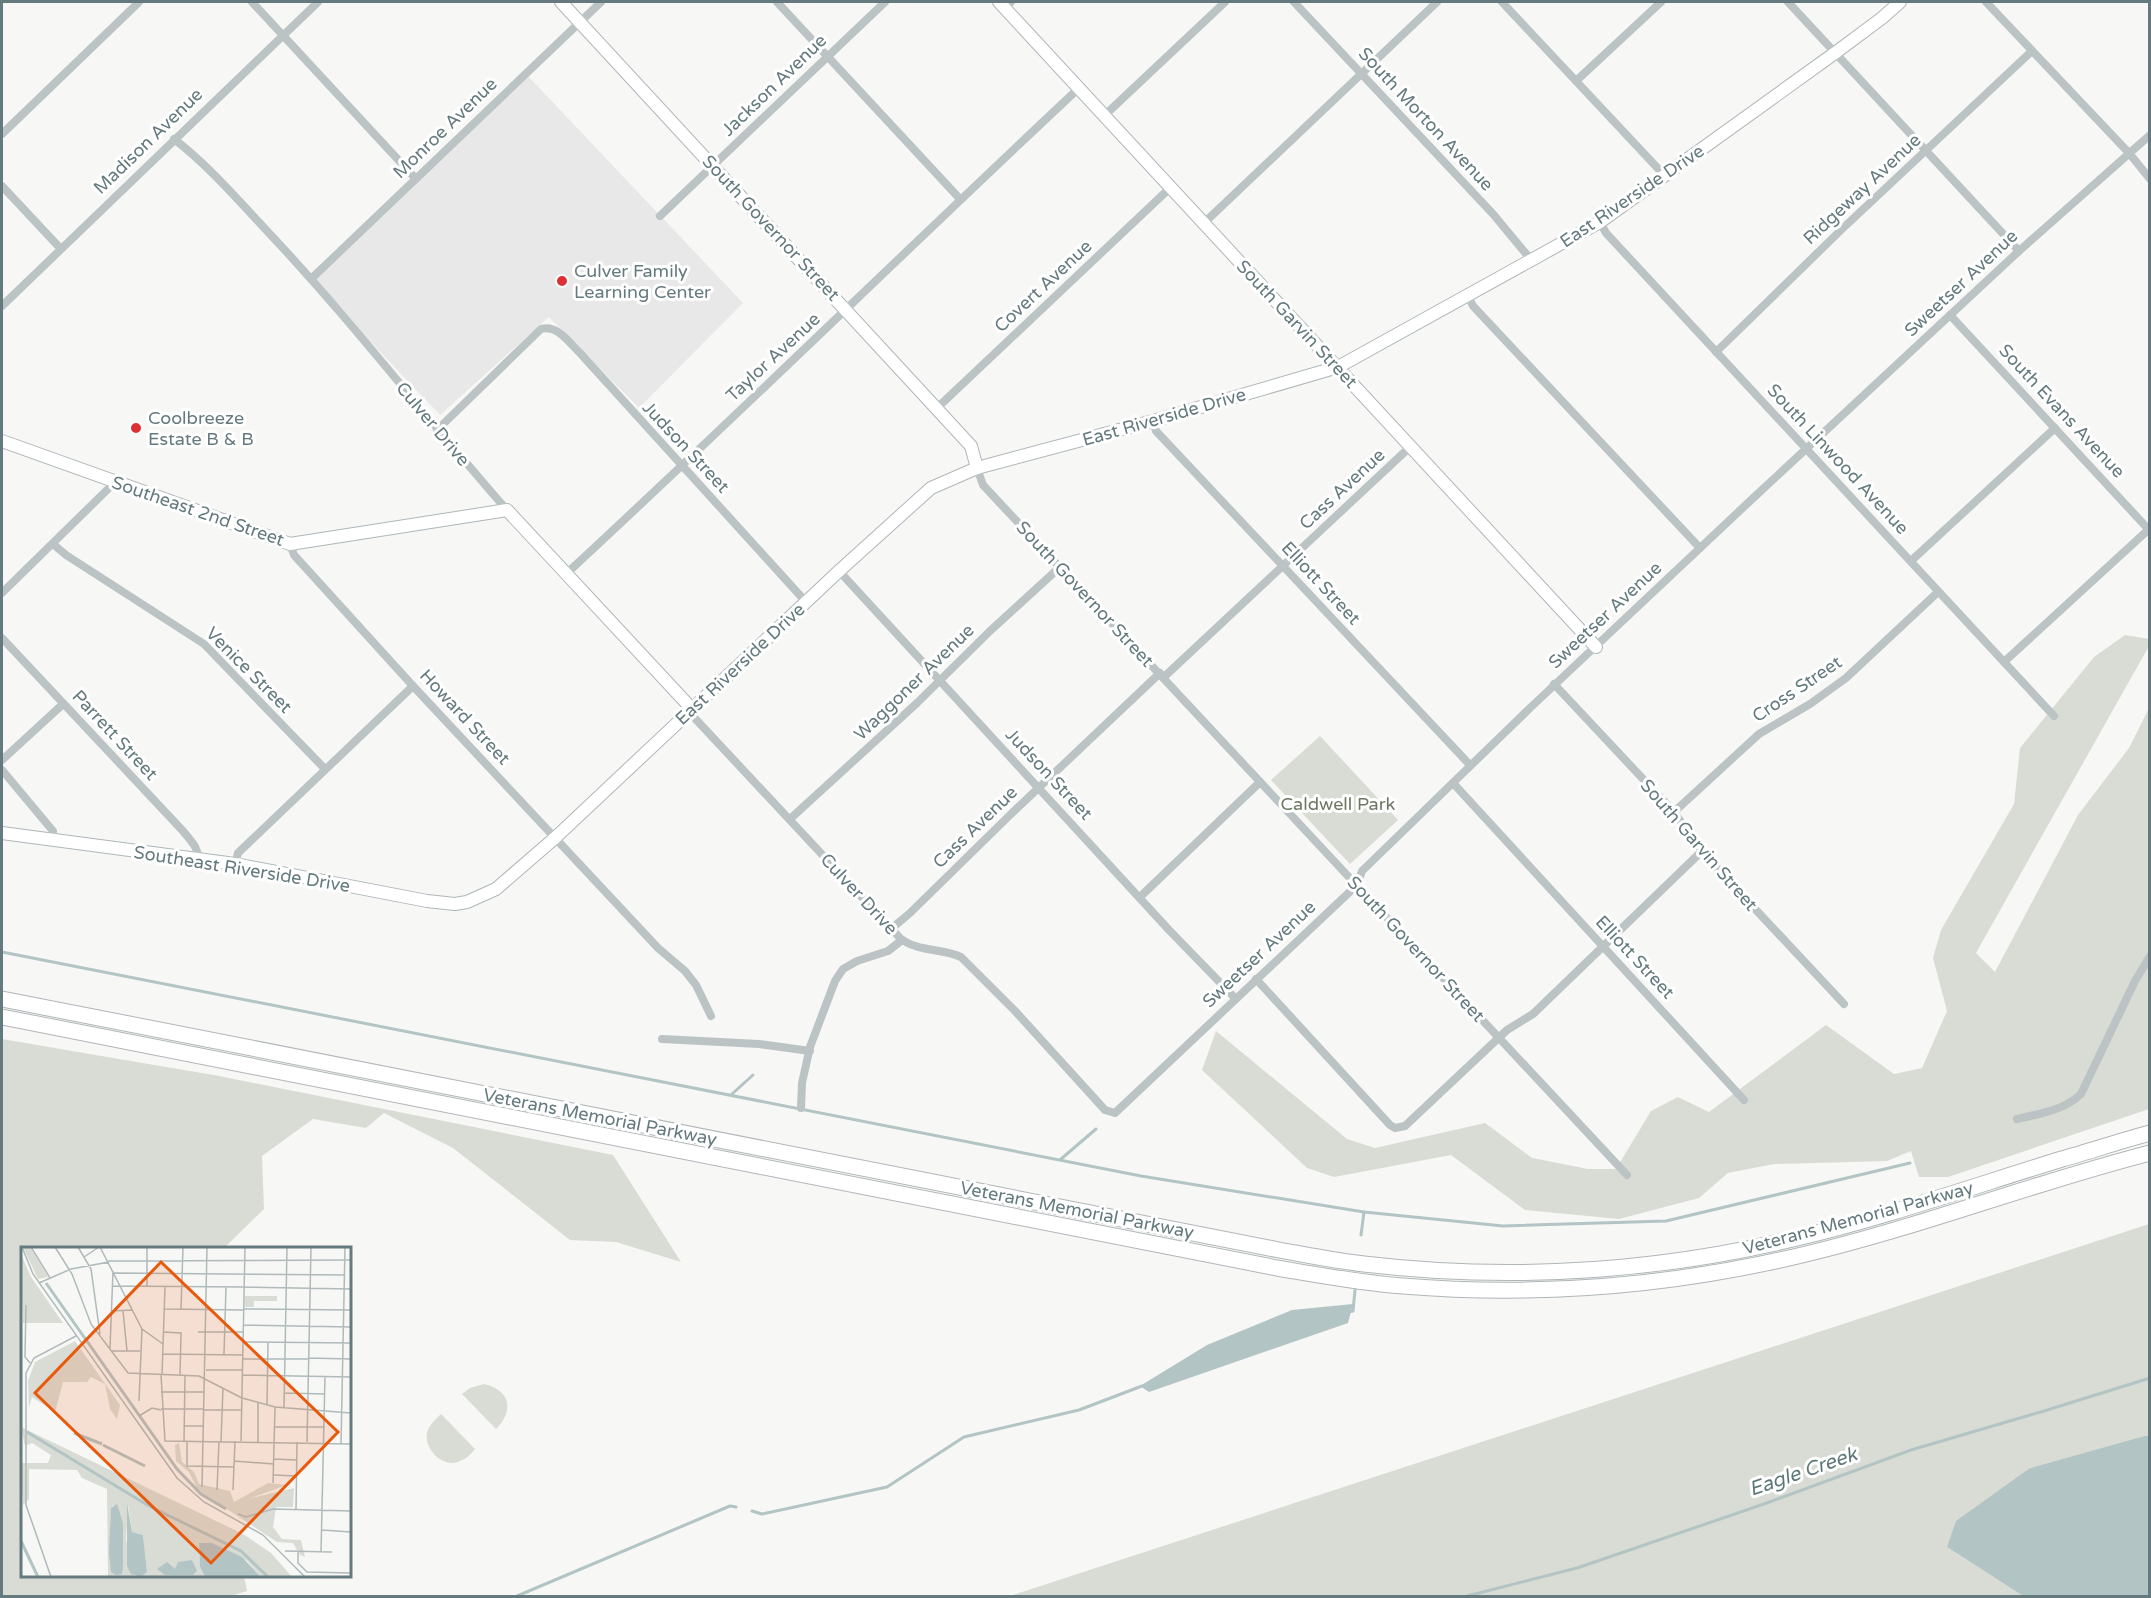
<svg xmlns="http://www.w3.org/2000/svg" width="2151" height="1598" font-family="'Varela Round',sans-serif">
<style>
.built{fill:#e8e8e8}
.green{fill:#d9dcd4}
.water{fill:#b3c4c5}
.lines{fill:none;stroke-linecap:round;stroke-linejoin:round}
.stream{stroke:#b3c4c5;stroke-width:3}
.secondary-casing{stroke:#afb7b9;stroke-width:14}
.highway-casing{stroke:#b0b6b8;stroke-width:17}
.street{stroke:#bcc3c4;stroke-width:8}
.secondary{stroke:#fff;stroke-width:12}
.highway{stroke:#fff;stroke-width:15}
.poi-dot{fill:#dc3034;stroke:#fff;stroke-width:2}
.labels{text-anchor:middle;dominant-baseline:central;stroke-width:6;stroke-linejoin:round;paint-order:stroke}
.street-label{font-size:18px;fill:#647a7e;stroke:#fff}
.poi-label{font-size:18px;fill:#647a7e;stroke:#fff;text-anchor:start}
.park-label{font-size:18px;fill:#6b7762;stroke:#fff}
.water-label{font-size:20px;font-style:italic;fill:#5e7879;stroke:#fff}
.inset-river{fill:none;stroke:#b3c4c5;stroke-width:3}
.inset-road{fill:none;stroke:#afbaba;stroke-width:1.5}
.view{fill:#e8590c;fill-opacity:0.15;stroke:#e8590c;stroke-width:3}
.inset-edge{fill:none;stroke:#647a7e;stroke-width:3}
</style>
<rect width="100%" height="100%" fill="#f7f7f5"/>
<polygon class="built" points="526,74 743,303 639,408 549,317 440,415 311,279"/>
<g class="green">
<polygon points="2125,635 2149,639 2149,646 1976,953 1995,972 2078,815 2129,748 2149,708 2149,1109 1948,1177 1919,1177 1911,1151 1887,1161 1774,1164 1728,1173 1699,1198 1619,1219 1525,1210 1451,1155 1334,1177 1307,1168 1202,1070 1216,1031 1347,1139 1375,1148 1485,1123 1532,1158 1588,1169 1616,1169 1651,1111 1678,1097 1709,1112 1826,1025 1894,1074 1922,1068 1947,1011 1933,958 1941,930 2014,804 2020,748 2094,657"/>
<polygon points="1320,736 1398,820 1350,864 1271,780"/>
<polygon points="2,1039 219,1076 613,1155 681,1262 616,1242 570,1240 453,1148 384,1113 366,1128 313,1119 262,1156 264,1209 224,1248 22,1248 22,1576 244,1576 247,1591 231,1596 2,1596"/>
<polygon points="2149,1224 2149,1436 2030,1468 1947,1547 2023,1596 1010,1596"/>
<path d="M484 1384C511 1390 514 1411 496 1429L462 1394 470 1388Z"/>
<path d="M441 1414 475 1449C471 1454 466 1459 460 1461 444 1469 424 1450 427 1433 429 1425 436 1419 441 1414Z"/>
</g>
<g class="water">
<polygon points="1353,1304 1348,1323 1149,1392 1140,1386 1207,1345 1292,1310"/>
<polygon points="2145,1436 2150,1436 2149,1596 2023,1596 1947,1547 1956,1521 2030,1468"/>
</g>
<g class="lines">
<g class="stream">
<polyline points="2,952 1141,1176 1364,1212 1503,1226 1666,1221 1910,1163"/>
<polyline points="732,1094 753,1075"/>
<polyline points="1061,1159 1096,1129"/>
<polyline points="1361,1235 1364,1212"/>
<polyline points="1348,1312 1353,1311 1355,1290"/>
<polyline points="752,1511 762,1514 887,1487 964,1437 1079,1410 1142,1386"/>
<polyline points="517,1596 730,1506 736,1507"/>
<polyline points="1467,1596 1577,1568 1764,1504 1911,1450 2044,1411 2150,1378"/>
</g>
<g class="secondary-casing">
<g id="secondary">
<polyline points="561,2 971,446 977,468"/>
<polyline points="999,2 1596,647"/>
<polyline points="2,441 290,544 507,510 692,709"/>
<polyline points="2,833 235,864 427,901 455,904 467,902 496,889 556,837 839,571 931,488 977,468 1153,421 1338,367 1600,222 1835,53 1882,18 1900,2"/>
</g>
</g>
<g class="highway-casing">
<g id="highway">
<path d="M2 999 1279 1250C1307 1255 1335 1261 1364 1264 1508 1281 1656 1272 1797 1238 1886 1217 1974 1186 2062 1159 2091 1151 2120 1141 2150 1133"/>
<path d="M2 1017 1277 1268C1319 1275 1361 1283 1403 1286 1537 1297 1672 1286 1802 1255 1920 1227 2033 1183 2150 1153"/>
</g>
</g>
<g class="street">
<polyline points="252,2 416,179"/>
<polyline points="777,2 960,199"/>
<polyline points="1294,2 1493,214 1532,261"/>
<polyline points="1502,2 1665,176"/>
<polyline points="1788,2 2019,251"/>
<polyline points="1986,2 2129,153 2150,179"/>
<polyline points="1004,8 1011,2"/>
<polyline points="1576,81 1661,2"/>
<polyline points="1105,115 1225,2"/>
<polyline points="2,134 139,2"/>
<path d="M174 139C209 166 238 200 268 232 352 321 426 418 507 510"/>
<polyline points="2,186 60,248"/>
<polyline points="660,216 885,2"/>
<polyline points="1600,222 1606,233 2054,716"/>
<polyline points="1204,223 1437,2"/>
<polyline points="311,279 601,2"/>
<polyline points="1468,296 1473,306 1700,548"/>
<polyline points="2,306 318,2"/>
<polyline points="1950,315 2150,531"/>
<polyline points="1716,352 1841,230 2032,51"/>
<polyline points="937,408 1171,187"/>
<polyline points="1153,421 1156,431 1470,765"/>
<path d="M437 430 541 329C558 324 569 343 580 353L806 602"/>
<polyline points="977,468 983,485 1627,1175"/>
<polyline points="53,544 66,555 204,644 325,769"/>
<polyline points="290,544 294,555 413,686 658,948 685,971 696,985 711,1016"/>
<polyline points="1911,561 2055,428"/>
<polyline points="839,571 1169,930 1236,999"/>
<path d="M566 574C739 414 907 249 1079 88"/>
<polyline points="2,593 109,488 112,481"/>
<path d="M2 638 183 831C190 840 199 848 198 859"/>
<polyline points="2004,662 2148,530"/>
<polyline points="1164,677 1411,446"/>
<polyline points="1554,684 1674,812 1702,851 1728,880 1844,1004"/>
<path d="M689 712 900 938C917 952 941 948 961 957L1016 1012 1105 1110 1115 1113 1357 885 1362 871 1530 708 1750 501 2019 251 2150 135"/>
<polyline points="2,760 63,704"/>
<polyline points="2,770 53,831 52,839"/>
<polyline points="1453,783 1744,1100"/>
<polyline points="1674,812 1759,734 1810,704 1846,678 1938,592"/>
<polyline points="790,819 917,703 990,631 1060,567"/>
<polyline points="235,864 238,853 413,686"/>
<polyline points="1140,897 1260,782"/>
<polyline points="891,929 910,913 1011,814 1160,673"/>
<polyline points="1256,979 1390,1125 1395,1128 1405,1126 1507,1030 1533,1014 1702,851"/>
<polyline points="662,1039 759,1044 810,1051"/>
<polyline points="801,1108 802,1083 810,1047 835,981 843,969 857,961 888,951 902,940"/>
<path d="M2017 1119C2039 1114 2065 1110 2081 1094L2135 981 2150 956"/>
</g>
<use href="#secondary" class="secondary"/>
<use href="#highway" class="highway"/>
</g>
<g class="poi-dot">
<circle cx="562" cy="281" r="6"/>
<circle cx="136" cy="428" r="6"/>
</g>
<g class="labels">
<g class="street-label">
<text transform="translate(774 85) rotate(-44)">Jackson Avenue</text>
<text transform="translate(1426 119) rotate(47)">South Morton Avenue</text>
<text transform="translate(445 128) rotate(-44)">Monroe Avenue</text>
<text transform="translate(148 141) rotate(-44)">Madison Avenue</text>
<text transform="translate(1862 189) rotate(-43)">Ridgeway Avenue</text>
<text transform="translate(1632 196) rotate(-34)">East Riverside Drive</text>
<text transform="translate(771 228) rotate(47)">South Governor Street</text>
<text transform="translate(1961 283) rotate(-43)">Sweetser Avenue</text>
<text transform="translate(1043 286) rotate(-43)">Covert Avenue</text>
<text transform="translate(1297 324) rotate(47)">South Garvin Street</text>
<text transform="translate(773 357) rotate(-43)">Taylor Avenue</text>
<text transform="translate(2062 411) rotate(47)">South Evans Avenue</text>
<text transform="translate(1164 417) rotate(-16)">East Riverside Drive</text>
<text transform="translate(433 424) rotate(50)">Culver Drive</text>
<text transform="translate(686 447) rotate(47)">Judson Street</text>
<text transform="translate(1838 459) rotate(47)">South Linwood Avenue</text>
<text transform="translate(1342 489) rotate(-43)">Cass Avenue</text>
<text transform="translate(198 511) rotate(19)">Southeast 2nd Street</text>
<text transform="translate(1321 583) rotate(47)">Elliott Street</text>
<text transform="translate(1085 594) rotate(47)">South Governor Street</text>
<text transform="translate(1605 615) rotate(-43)">Sweetser Avenue</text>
<text transform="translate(740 664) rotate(-43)">East Riverside Drive</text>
<text transform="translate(249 670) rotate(45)">Venice Street</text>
<text transform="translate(914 682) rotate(-44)">Waggoner Avenue</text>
<text transform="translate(1797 689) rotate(-34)">Cross Street</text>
<text transform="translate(465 717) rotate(47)">Howard Street</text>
<text transform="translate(115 735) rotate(47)">Parrett Street</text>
<text transform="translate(1049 774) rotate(47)">Judson Street</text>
<text transform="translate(975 827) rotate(-44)">Cass Avenue</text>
<text transform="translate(1699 845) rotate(49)">South Garvin Street</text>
<text transform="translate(242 869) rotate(9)">Southeast Riverside Drive</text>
<text transform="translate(859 894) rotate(47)">Culver Drive</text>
<text transform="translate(1416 949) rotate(47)">South Governor Street</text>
<text transform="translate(1259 954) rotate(-43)">Sweetser Avenue</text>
<text transform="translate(1635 957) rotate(47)">Elliott Street</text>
<text transform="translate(600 1117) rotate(11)">Veterans Memorial Parkway</text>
<text transform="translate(1077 1210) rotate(11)">Veterans Memorial Parkway</text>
<text transform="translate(1858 1218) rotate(-15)">Veterans Memorial Parkway</text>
</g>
<g class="poi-label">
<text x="574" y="271">Culver Family<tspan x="574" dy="21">Learning Center</tspan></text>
<text x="148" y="418">Coolbreeze<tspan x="148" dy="21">Estate B &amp; B</tspan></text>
</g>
<g class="park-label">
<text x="1338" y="804">Caldwell Park</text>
</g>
<g class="water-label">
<text transform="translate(1803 1472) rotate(-19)">Eagle Creek</text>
</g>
</g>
<g transform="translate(21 1247)">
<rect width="330" height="330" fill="#f7f7f5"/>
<path d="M2 0H9L27 30 17 32ZM0 7 10 30 42 76H2ZM224 49H256V54H233V60H224ZM54 94 99 158 96 172 89 162 84 137 70 130 66 135H42L34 165 11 150 8 161 7 134 14 115ZM0 180 222 287 250 306 271 330H240L226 314 191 296H178L179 320 184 330H120L126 325 122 288 111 285 107 258 105 293 114 330H87L86 242 61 231 56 223 8 222V252L2 258 0 216H27L30 208 11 196 4 199ZM92 258 102 276 89 319 90 264ZM158 196 161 215 173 225 178 237 209 244 213 255 247 236 266 238 227 252 273 241 272 260H255L252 280 261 292 280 293 284 310 279 308 272 296 256 295 177 243 168 225 155 214 154 198Z" fill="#d9dcd4" fill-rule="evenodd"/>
<path d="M106 256 111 285 122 288 126 325 120 330 110 327 106 319ZM96 257 102 276V321L101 327 95 328 90 325 88 306 90 261ZM178 296H191L221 310 240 330H184L179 320ZM171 313 176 324 172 328H144L136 322 146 315 154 322 157 315Z" fill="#b3c4c5"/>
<path class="inset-river" d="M25 36 156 222 180 247 205 262M6 185 128 259 220 304 247 330M53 186 81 197M82 198 124 219M0 294 17 330"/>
<path class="inset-road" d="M1 0 12 27 156 231 183 255 242 288 284 330M10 0 29 31M34 0 51 27 70 77 107 126 178 129 221 151 254 160 330 166M57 0 70 22 79 87M79 0 121 82 142 97M63 10 78 0M87 14 330 13M93 26 324 28M18 36 50 22 88 15M91 39 223 40M126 40V0M223 40 330 42M5 58 4 110 9 116M144 62 223 63M160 62 162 0M223 62 330 63M90 64 111 63M102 64 106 104M223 78 330 80M142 85 160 86 159 128M177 85H222M222 95 330 96M89 101 92 24M91 104H119M141 107 222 108M203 107 205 40M288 111 330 112M222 112H288M185 123H222M140 128 144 194 330 197M141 128 144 40M222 128 330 130M140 145H182M263 146 304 147M118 154 121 82M246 158 247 95M263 161 266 0M140 162H182M182 163H221M118 169 131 161 140 163M163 179H182M253 180H303M200 194 202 141M220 194 224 0M163 195 164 128M166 195V219L213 220M237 195V155M286 195 290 0M320 197 324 0M253 212 275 213M213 214 253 217M253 228 275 229M252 236 254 160M181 240 186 0M196 243 198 194M212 243 214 194M275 262 276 195M217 267 225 270 252 262 330 264M301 283 330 285M264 304 311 305M277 305V316L286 325 330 326M300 305 304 129M30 330 5 258V126L13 111 55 89"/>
<path class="view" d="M140 15 317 185 190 316 14 146Z"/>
<rect width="330" height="330" class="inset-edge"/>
</g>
<rect width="2151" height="1598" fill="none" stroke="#647a7e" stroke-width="6"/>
</svg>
